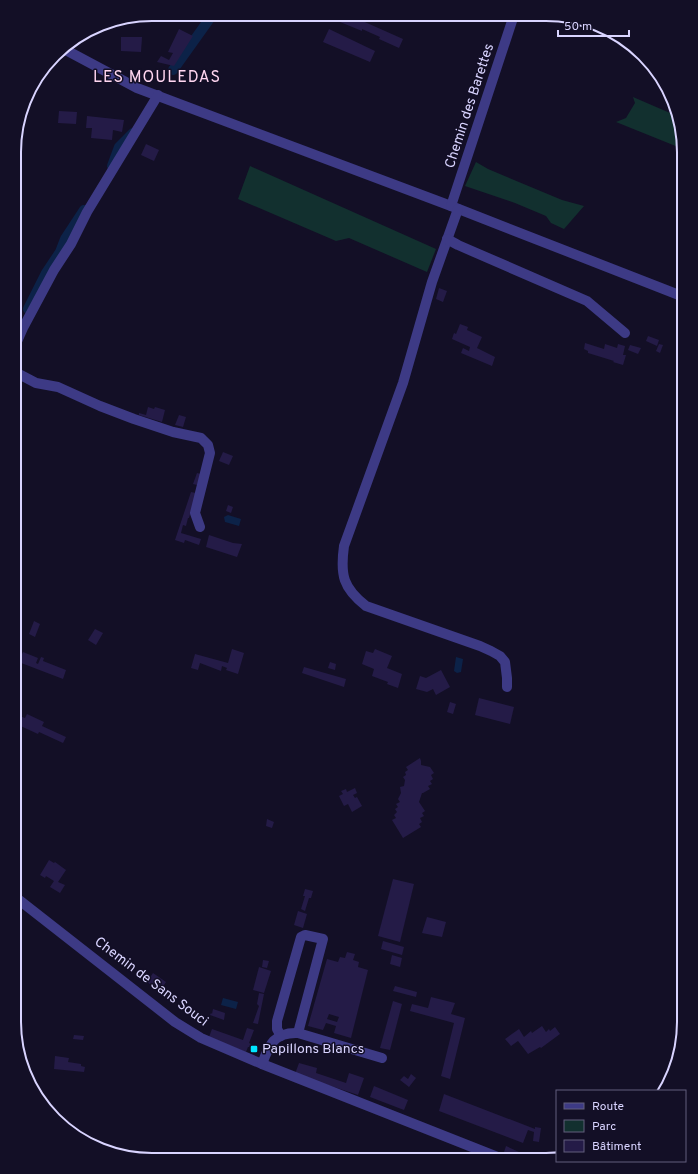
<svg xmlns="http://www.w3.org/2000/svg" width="698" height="1174" font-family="Overpass,sans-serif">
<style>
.green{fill:#12302f}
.water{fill:#0c2248}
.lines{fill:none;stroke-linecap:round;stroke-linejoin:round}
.canal{stroke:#0c2248;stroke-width:10}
.building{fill:#241b47;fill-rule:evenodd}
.minor{stroke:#3d3a85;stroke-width:10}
.poi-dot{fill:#00e5ff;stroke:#130f26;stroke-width:1.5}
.labels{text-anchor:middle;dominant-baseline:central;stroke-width:3;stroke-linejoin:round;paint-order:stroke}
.street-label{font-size:14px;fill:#d9d4ff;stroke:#130f26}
.poi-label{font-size:14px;fill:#d9d4ff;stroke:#130f26;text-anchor:start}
.quarter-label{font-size:16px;letter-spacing:1px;fill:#ffd6f0;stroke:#130f26}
.rim{fill:none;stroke:#d9d4ff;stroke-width:2}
</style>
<rect width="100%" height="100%" fill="#130f26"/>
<g class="green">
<polygon points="633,97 677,116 683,149 616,122 626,118 635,103"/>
<polygon points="476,162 488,169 562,200 584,206 564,229 551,223 546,216 515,203 465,186"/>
<polygon points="250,166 436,249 427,272 349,238 336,241 238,199"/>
</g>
<g class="water">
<polygon points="228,515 241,519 239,526 225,522 224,517"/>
<polygon points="456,657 463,659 461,672 457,673 454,671"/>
<polygon points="223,998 238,1002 236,1009 221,1005"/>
</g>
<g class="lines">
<g class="canal">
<polyline points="173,70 213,14"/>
<polyline points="112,166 119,147 133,133"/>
<polyline points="28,309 46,273 60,252 65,239 84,210"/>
</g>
</g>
<g class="building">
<polygon points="323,15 349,15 403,39 399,48 379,39 380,37 362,29 362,31"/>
<polygon points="179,29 193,36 174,66 157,62 161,56 169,60 173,53 168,52"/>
<polygon points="329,29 375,51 370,62 323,42"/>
<polygon points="121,37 142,37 141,52 121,51"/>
<polygon points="59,111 77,112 76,124 58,123"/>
<polygon points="87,116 124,120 122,132 113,130 112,140 91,138 92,128 86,128"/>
<polygon points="146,144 159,150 154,161 141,155"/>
<polygon points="439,288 447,291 443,302 436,299"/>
<polygon points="460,324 468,327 467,330 482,337 477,348 495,357 492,366 461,353 463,348 469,351 470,347 452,339 454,333 456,334"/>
<polygon points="648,336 659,340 657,346 646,341"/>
<polygon points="585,343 604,349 605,344 617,348 618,344 625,346 623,355 626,355 623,365 613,362 614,361 588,353 588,351 584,349"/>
<polygon points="659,344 663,345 660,353 656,351"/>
<polygon points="630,345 641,348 638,354 628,350"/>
<polygon points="148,407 154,409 155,407 165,410 162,422 139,415 139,413 146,415"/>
<polygon points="179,415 186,417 183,427 175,425"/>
<polygon points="223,452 233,456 229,465 219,461"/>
<polygon points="197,473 201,474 197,485 193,484"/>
<polygon points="191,492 196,493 189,518 188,518 186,526 183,525 181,533 201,539 199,545 185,540 184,543 175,540"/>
<polygon points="228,505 233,507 231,513 226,511"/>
<polygon points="209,535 233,543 242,544 237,557 206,547"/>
<polygon points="34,621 40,624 35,637 29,634"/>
<polygon points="95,629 103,633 96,645 88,640"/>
<polygon points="232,649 244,653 238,674 226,670 227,668 222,666 221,671 200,663 198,670 191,668 195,654 228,663"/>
<polygon points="375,649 392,656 387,668 402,674 398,688 387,684 388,682 372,676 374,669 362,664 366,651 373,653"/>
<polygon points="23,652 38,658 36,663 38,664 41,657 44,658 43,661 66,670 63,679 16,661 20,653 22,654"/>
<polygon points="330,662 336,664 335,670 328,668"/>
<polygon points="304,667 346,679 344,687 302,673"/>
<polygon points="441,670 450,687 436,695 433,689 427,692 416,689 420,676 426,678"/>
<polygon points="16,685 19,686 16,694 14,693"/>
<polygon points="479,698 514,707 510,724 475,715"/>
<polygon points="450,702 456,704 453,714 447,712"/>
<polygon points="14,714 25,718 27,714 44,722 42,726 66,737 63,743 39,732 38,734 14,723"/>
<polygon points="420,758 421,761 421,765 430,767 434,773 431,775 433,779 430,781 432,784 428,786 430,789 423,793 422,793 419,802 425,811 422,813 424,816 420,818 422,822 419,824 421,827 403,838 392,820 396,818 394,815 397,812 395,809 398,807 396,804 400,802 398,799 401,793 400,787 404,786 405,780 403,777 406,775 405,772 408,770 406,767"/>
<polygon points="355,788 357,793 353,795 355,798 357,797 362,806 352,812 348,804 344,806 339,796 343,794 341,791 346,789 347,792"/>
<polygon points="267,819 274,822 272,828 266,826"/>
<polygon points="49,860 54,863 55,862 66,870 58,882 65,885 60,893 50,887 54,881 46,876 45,878 40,875"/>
<polygon points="393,879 414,884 400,942 378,936"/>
<polygon points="305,889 313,891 311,898 309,898 305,911 301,909 305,896 303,896"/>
<polygon points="298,911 307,914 303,928 294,925"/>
<polygon points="427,917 446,922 442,937 422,933"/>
<polygon points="383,941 404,947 402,955 381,949"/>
<path d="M347 952 355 954 353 960 359 962 358 967 368 970 351 1038 334 1033 336 1026 326 1023 323 1030 308 1026 327 959 338 962 340 957 345 958ZM329 1014 339 1017 337 1022 327 1019Z"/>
<polygon points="392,955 402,958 400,967 390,964"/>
<polygon points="263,960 269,961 267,968 262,967"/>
<polygon points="259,967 271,971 264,993 253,990"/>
<polygon points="153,973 166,982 160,991 147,982"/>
<polygon points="395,986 417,992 416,997 393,991"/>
<polygon points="259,993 264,994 258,1024 253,1023 259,1006 257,1004"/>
<polygon points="431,997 455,1003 451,1014 465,1018 450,1079 441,1076 454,1023 410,1011 412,1004 428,1008"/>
<polygon points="393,1001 402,1004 390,1050 380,1048"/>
<polygon points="213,1009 225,1013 224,1020 210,1015 211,1013 212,1014"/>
<polygon points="542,1026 546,1032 549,1029 550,1031 555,1027 560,1034 541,1048 540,1047 528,1054 518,1041 511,1046 505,1039 519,1029 524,1037 531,1031 532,1033"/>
<polygon points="247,1028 254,1030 249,1043 251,1044 250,1047 248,1047 246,1052 209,1037 212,1029 243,1040"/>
<polygon points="74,1035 84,1036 83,1040 73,1039"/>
<polygon points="55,1056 69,1058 68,1062 81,1064 81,1066 85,1067 84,1072 54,1069"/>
<polygon points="299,1063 317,1068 316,1073 346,1083 349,1073 364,1078 358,1095 295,1074"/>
<polygon points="411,1074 416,1078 409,1087 400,1080 404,1076 408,1079"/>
<polygon points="374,1086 408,1100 404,1110 370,1097"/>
<polygon points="444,1094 535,1129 535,1127 541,1128 539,1142 533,1141 534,1132 528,1130 523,1143 439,1111"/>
<polygon points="506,1146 532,1158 532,1160 523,1160 504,1152"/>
</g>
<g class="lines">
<g class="minor">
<polyline points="62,48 137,88 451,206 684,297"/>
<polyline points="451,206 514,15"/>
<path d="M458 209 432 282 403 383 344 546C340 575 343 588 366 606L480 646 491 651 500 656 505 662 507 678V687"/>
<polyline points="447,239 458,245 587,301 625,333"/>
<polyline points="15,346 23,328 54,270 71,244 87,212 158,95"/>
<polyline points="15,372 36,383 58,387 100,406 134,419 173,432 201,438 208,445 210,453 195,513 200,527"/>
<polyline points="14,896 175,1022 201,1038 262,1064 505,1160"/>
<polyline points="281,1036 277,1029 277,1021 301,937 305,935 323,939 298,1033"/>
<path d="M262 1064C269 1045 274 1032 298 1033L382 1058"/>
</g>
</g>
<rect class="poi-dot" x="250" y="1045" width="8" height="8" rx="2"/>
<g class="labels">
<g class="street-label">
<text transform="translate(470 106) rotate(-72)">Chemin des Barettes</text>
<text transform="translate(151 982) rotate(37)">Chemin de Sans Souci</text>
</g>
<g class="poi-label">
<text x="262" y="1049">Papillons Blancs</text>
</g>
<g class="quarter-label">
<text x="157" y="78">LES MOULEDAS</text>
</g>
</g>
<path d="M0 0H698V1174H0ZM152 21H546A131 131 0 0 1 677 152V1022A131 131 0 0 1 546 1153H152A131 131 0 0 1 21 1022V152A131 131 0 0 1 152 21Z" fill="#130f26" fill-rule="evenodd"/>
<path class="rim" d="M152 21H546A131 131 0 0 1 677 152V1022A131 131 0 0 1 546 1153H152A131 131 0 0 1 21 1022V152A131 131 0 0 1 152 21Z"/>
<rect x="556" y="1090" width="130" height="72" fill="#130f26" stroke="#625e7d"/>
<rect x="564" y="1103" width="20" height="6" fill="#3d3a85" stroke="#625e7d"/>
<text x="592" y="1110" font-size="12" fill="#d9d4ff">Route</text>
<rect x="564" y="1120" width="20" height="12" fill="#12302f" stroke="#625e7d"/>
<text x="592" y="1130" font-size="12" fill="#d9d4ff">Parc</text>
<rect x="564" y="1140" width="20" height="12" fill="#241b47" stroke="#625e7d"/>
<text x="592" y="1150" font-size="12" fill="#d9d4ff">Bâtiment</text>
<path d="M558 30v6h71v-6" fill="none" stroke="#d9d4ff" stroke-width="2"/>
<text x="564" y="30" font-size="12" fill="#d9d4ff" stroke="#130f26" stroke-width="3" paint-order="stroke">50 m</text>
</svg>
